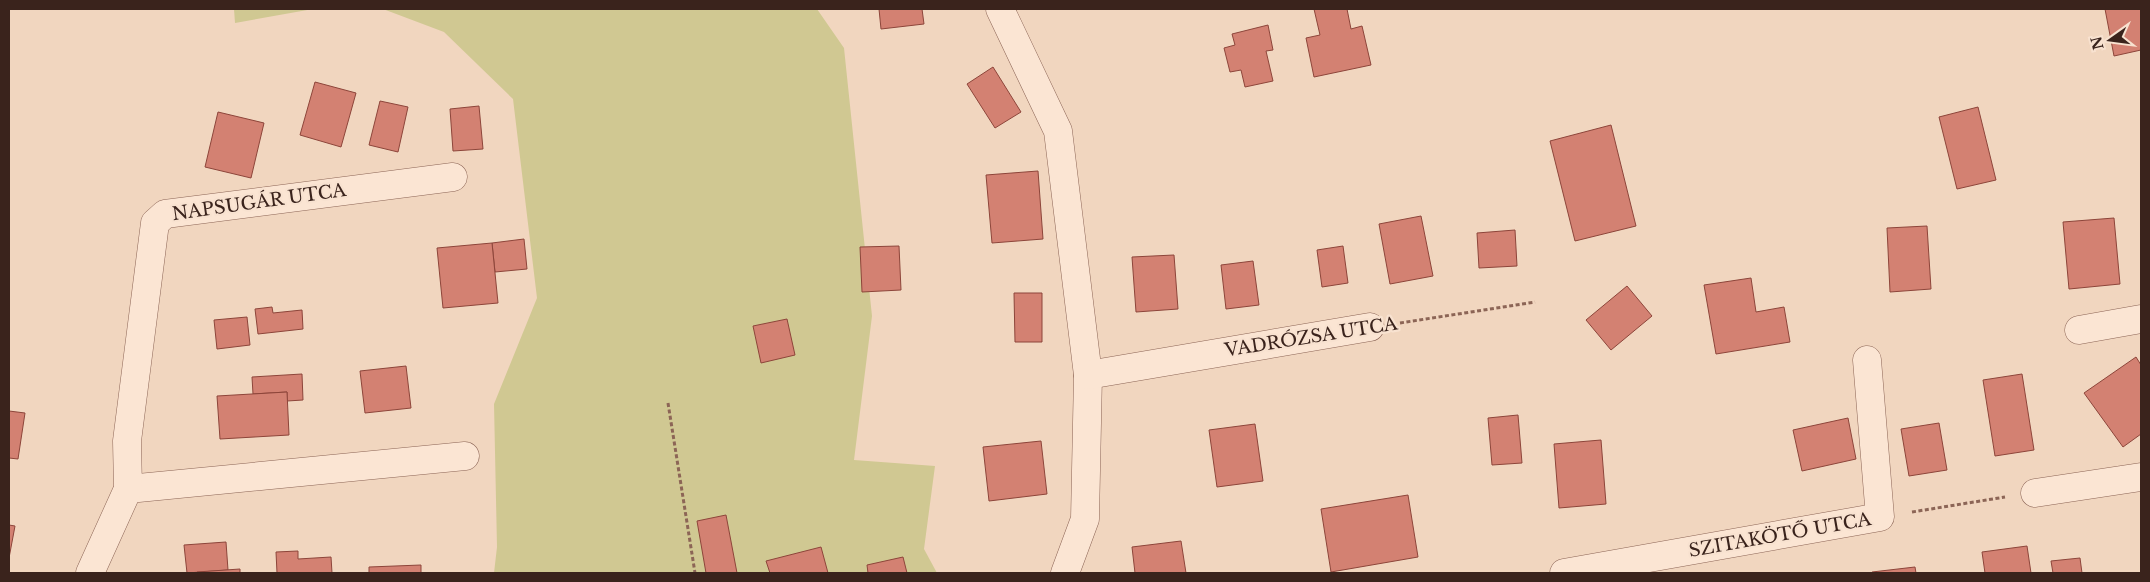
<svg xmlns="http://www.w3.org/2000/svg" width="2150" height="582" font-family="'Libre Baskerville',serif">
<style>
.green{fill:#d0c892}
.building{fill:#d38172;stroke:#8d453a}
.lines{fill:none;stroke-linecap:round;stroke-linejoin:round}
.street-casing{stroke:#8c6556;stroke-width:29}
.path{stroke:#8c6556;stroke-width:3;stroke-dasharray:4 2.5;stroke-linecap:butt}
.street{stroke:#fbe5d3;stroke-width:28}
.labels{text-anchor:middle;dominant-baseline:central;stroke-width:4.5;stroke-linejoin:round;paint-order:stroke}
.street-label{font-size:18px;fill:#3a231c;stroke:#f8e2d0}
</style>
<rect width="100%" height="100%" fill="#f1d6bf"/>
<g class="green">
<polygon points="234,9 313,9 235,23"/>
<polygon points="383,9 817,9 844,48 872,316 854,460 935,466 924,549 937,573 494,573 497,547 494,404 537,298 513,99 444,32"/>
</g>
<g class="building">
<polygon points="879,9 922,9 924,24 881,29"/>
<polygon points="1314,9 1347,9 1351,29 1362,26 1371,65 1314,77 1306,38 1320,35"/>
<polygon points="2105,9 2141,9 2141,50 2114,56"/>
<polygon points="1268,25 1273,50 1266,51 1273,81 1245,87 1241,70 1230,72 1224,48 1235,45 1232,34"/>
<polygon points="993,67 1021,112 995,128 967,84"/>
<polygon points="315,82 356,93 341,147 300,135"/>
<polygon points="380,101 408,107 398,152 369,145"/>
<polygon points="479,106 483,149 453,151 450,109"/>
<polygon points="1978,107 1996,180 1957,189 1939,117"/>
<polygon points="218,112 264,123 251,178 205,167"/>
<polygon points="1611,125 1636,226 1575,241 1550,141"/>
<polygon points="1038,171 1043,239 992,243 986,175"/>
<polygon points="1421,216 1433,276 1390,284 1379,224"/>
<polygon points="2114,218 2120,284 2069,289 2063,222"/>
<polygon points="1927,226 1931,289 1890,292 1887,228"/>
<polygon points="1515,230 1517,266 1479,268 1477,233"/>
<polygon points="524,239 527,269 495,272 492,243"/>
<polygon points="492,243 498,303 443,308 437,248"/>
<polygon points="899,246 901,290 862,292 860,247"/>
<polygon points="1343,246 1348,283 1322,287 1317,250"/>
<polygon points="1174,255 1178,309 1136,312 1132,257"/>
<polygon points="1253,261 1259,305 1226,309 1221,265"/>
<polygon points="1751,278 1756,312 1784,307 1790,342 1716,354 1704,285"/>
<polygon points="1627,286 1652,316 1611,350 1586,320"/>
<polygon points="1014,293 1042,293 1042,342 1015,342"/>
<polygon points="272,307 273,313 302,310 303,329 258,334 255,309"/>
<polygon points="247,317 250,345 217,349 214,320"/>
<polygon points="787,319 795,355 761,363 753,326"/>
<polygon points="2136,357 2141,365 2141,434 2123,447 2084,393"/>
<polygon points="406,366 411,408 365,413 360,371"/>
<polygon points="302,374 303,400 287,401 287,392 253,394 252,377"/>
<polygon points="2022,374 2034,450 1995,456 1983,380"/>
<polygon points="287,392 289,435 220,439 217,396"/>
<polygon points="9,411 25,413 18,459 9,458"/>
<polygon points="1518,415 1522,463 1492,465 1488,418"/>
<polygon points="1848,418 1856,459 1802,471 1793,430"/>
<polygon points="1939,423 1947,470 1909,476 1901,429"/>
<polygon points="1255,424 1263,481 1217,487 1209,430"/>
<polygon points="1601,440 1606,504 1559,508 1554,444"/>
<polygon points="1041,441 1047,494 989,501 983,447"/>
<polygon points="1408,495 1418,557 1331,572 1321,509"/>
<polygon points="726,515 737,573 706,573 697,521"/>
<polygon points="9,525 15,526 9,558"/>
<polygon points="1181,541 1186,573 1135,573 1132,547"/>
<polygon points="226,542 228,570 187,573 184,545"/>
<polygon points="2027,546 2031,573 1985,573 1982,552"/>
<polygon points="821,547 828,573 770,573 766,561"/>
<polygon points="298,551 298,559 331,557 332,573 277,573 276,552"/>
<polygon points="903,557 907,573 868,573 867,565"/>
<polygon points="2080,558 2082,573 2053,573 2051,561"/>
<polygon points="421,565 421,573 369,573 369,567"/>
<polygon points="1915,567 1916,573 1872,573 1872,572"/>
<polygon points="240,569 240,573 197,573 197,572"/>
</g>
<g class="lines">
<g class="street-casing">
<g id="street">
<polyline points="1000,9 1058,131 1088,375 1085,519 1065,573"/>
<polyline points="2079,330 2141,319"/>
<polyline points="1088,375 1370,327"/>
<polyline points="128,489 465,456"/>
<polyline points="2035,493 2141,477"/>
<polyline points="90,573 128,489 127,441 155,223 165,214 453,177"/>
<polyline points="1564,573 1880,517 1867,360"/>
</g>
</g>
<g class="path">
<polyline points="1400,323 1535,302"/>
<polyline points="668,403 695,573"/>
<polyline points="1912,512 2005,497"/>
</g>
<use href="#street" class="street"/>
</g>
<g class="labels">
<g class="street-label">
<text transform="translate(259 202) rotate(-8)">NAPSUGÁR UTCA</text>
<text transform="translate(1311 337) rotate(-9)">VADRÓZSA UTCA</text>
<text transform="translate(1780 535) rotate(-10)">SZITAKÖTŐ UTCA</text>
</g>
</g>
<rect width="2150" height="582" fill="none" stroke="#3a231c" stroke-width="20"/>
<g transform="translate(2110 40) rotate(256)" stroke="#f8e2d0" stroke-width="4" paint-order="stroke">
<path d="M0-4L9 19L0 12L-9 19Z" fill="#3a231c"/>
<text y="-8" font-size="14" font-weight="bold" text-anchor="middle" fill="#3a231c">N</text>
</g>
</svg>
